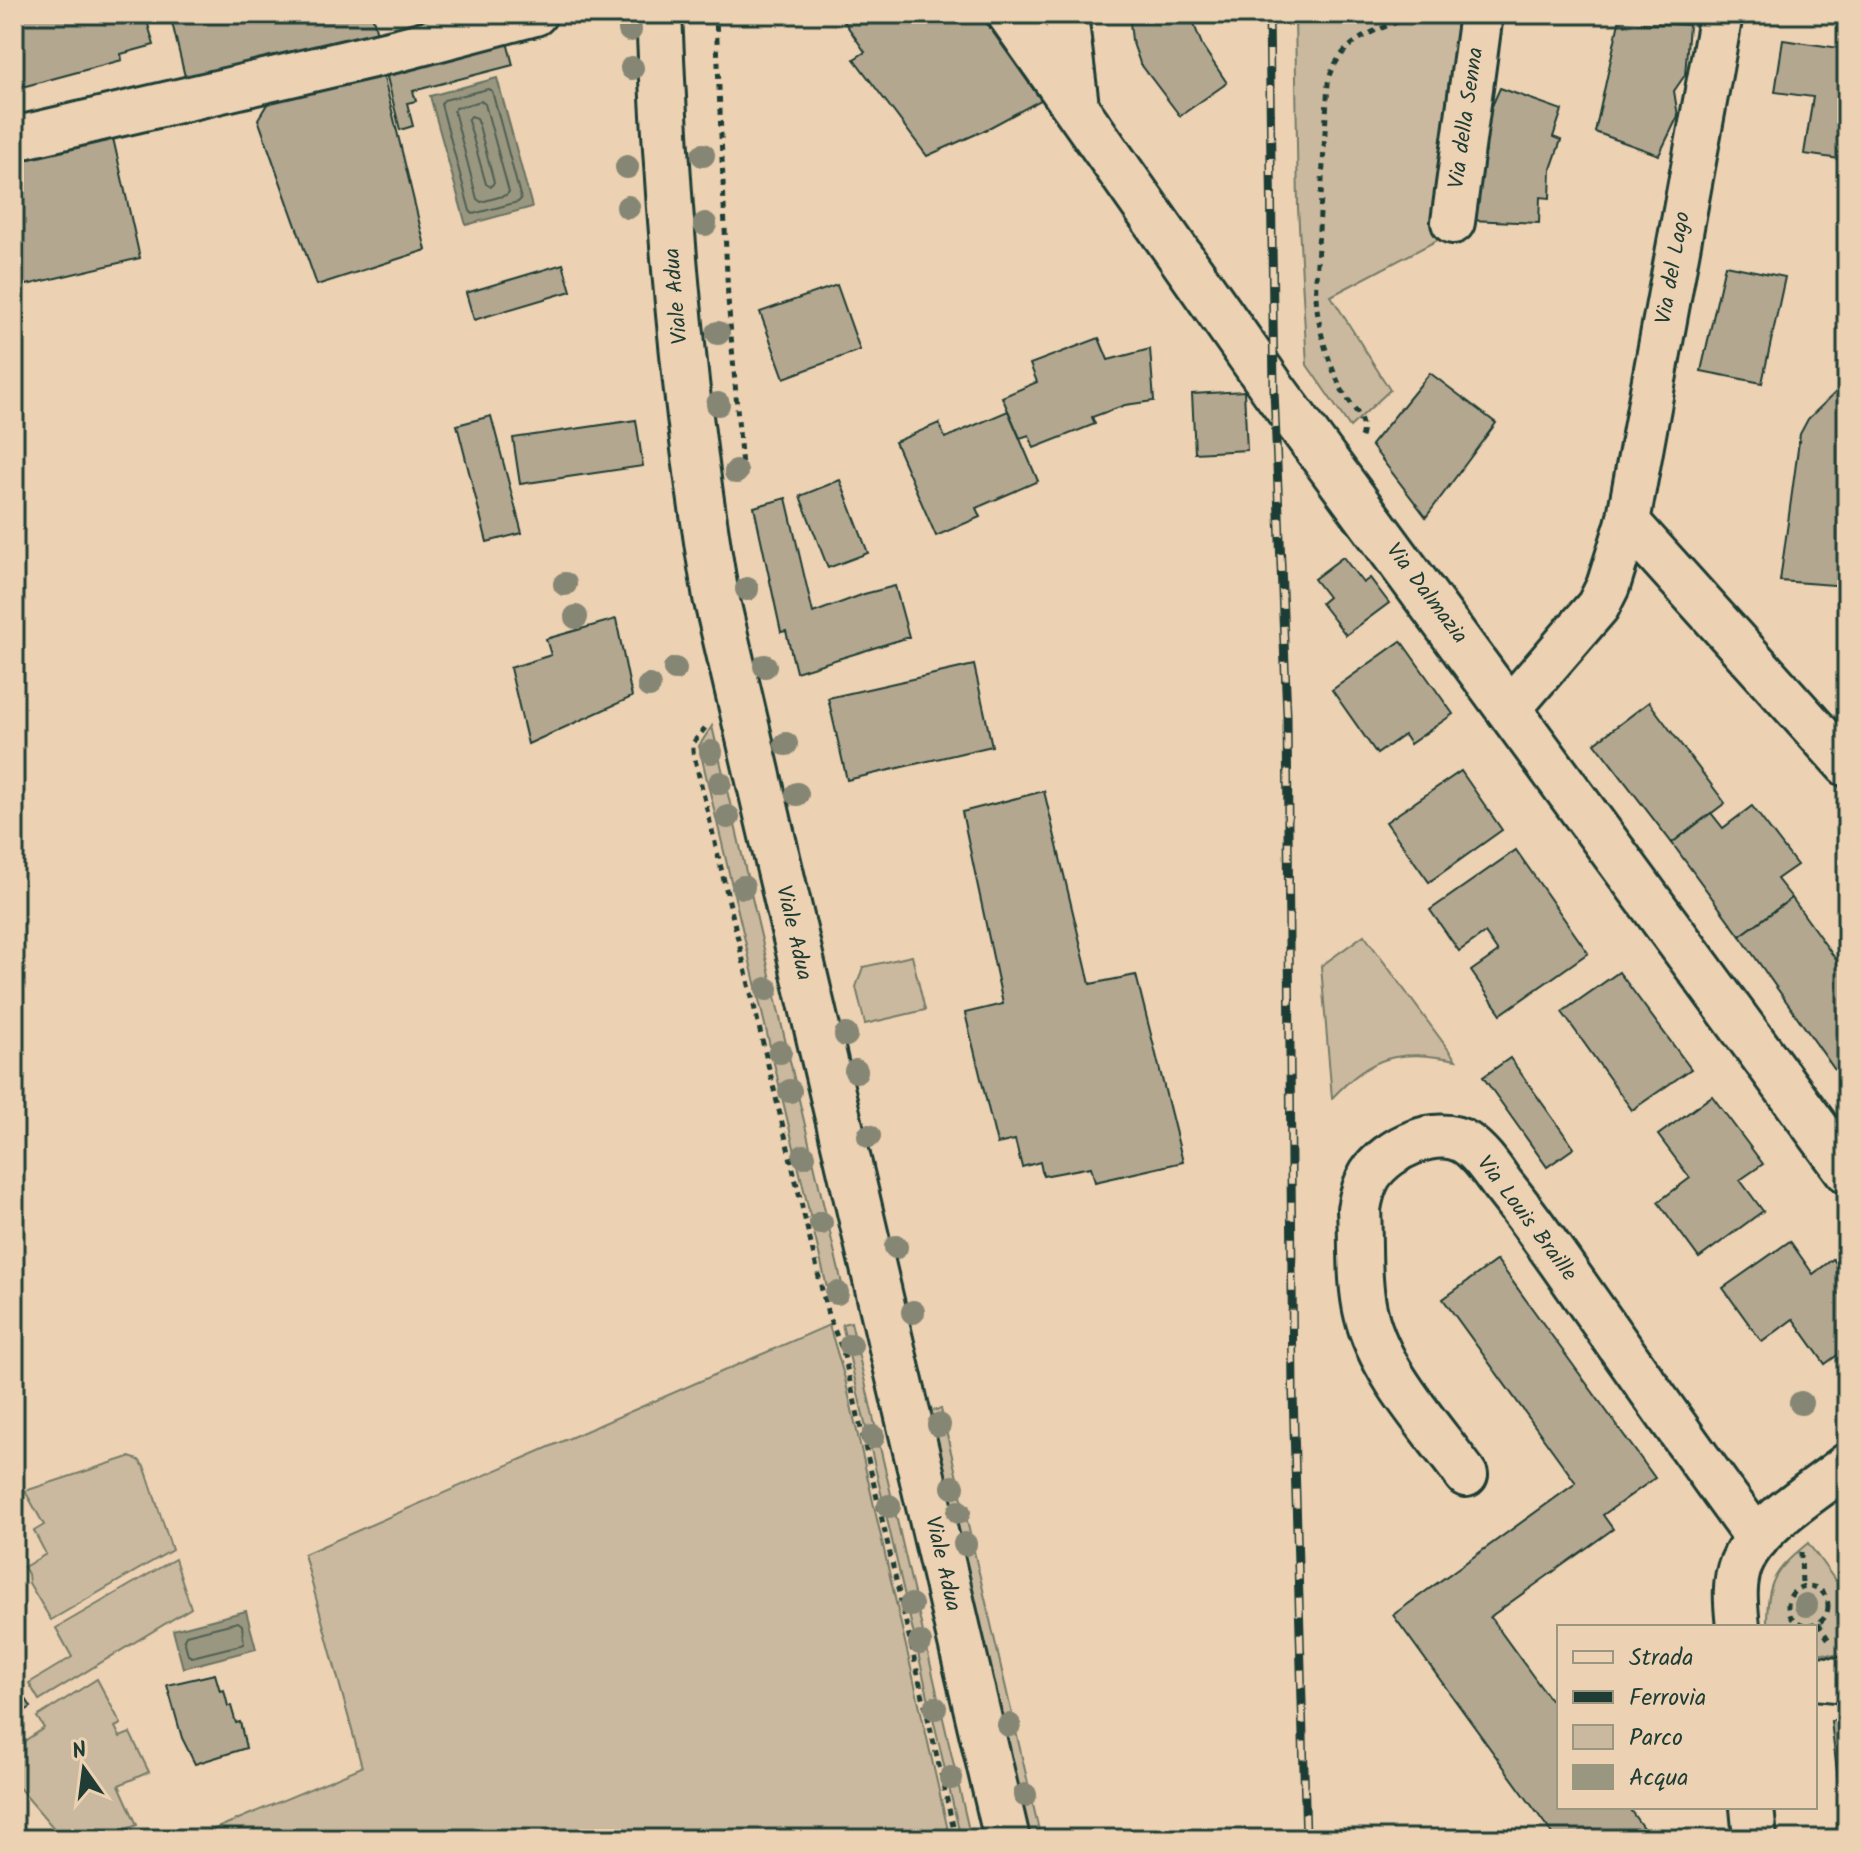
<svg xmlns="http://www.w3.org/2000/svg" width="1861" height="1853" font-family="Kalam,sans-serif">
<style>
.green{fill:#cab99e;stroke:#747b69;stroke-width:2}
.water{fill:#9a9781;stroke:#697362;stroke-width:2}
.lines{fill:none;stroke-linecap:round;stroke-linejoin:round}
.shore{stroke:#506153;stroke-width:2}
.building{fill:#b3a790;stroke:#1f3d34;stroke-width:2}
.street-casing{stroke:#1f3d34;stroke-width:48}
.secondary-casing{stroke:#1f3d34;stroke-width:50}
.path{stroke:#1f3d34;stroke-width:5;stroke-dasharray:6 6;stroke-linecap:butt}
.street{stroke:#ecd1b3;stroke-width:42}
.secondary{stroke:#ecd1b3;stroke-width:44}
.rail-casing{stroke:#1f3d34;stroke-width:9}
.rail{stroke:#ecd1b3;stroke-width:6;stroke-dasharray:18;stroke-linecap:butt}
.tree{fill:#858673}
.labels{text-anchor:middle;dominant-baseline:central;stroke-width:6;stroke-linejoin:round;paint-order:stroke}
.street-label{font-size:22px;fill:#1f3d34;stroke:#ecd1b3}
</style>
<rect width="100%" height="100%" fill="#ecd1b3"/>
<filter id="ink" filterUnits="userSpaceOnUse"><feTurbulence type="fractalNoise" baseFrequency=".0125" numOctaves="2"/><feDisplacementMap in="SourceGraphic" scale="16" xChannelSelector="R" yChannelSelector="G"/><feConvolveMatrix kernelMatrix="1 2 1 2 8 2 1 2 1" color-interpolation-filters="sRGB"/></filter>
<g filter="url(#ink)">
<g class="green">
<polygon points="1295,14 1469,14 1447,235 1331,296 1390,390 1350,427 1307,365 1298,208"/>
<polygon points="712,726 845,1297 830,1300 699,746"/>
<path d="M1364 935 1456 1060C1398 1049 1373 1055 1332 1098L1321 966Z"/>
<polygon points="912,956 925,1010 865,1024 856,987 863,967"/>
<polygon points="851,1322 971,1839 961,1839 842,1324"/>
<polygon points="829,1325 845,1379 950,1839 191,1839 362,1767 304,1554"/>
<polygon points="941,1409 1041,1839 1028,1839 930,1411"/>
<polygon points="129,1457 139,1460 145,1468 172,1550 51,1620 29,1583 28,1574 24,1567 46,1554 34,1531 44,1525 25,1491"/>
<path d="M1808 1543 1835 1580 1847 1571V1657L1815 1652V1627H1768L1767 1625C1767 1581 1774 1571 1808 1543Z"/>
<polygon points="175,1559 191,1608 39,1700 29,1683 72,1657 56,1628"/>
<polygon points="97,1679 121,1724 115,1727 120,1737 130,1733 149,1772 119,1785 137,1825 101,1839 63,1839 14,1782 14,1748 44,1728 37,1717"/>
</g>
<g class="water">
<polygon points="497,78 532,207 466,225 430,96"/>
<polygon points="246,1611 256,1649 183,1668 173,1630"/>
</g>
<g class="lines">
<g class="shore">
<polygon points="488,89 492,91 521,199 518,202 473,214 470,211 441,104 444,100"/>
<polygon points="481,101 485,104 509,192 506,195 481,202 477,199 454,111 456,108"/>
<polygon points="471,116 477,118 494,182 491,187 486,184 468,120"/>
<polygon points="238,1622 242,1625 244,1644 192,1657 188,1655 184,1639 186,1635"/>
</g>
</g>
<g class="building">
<polygon points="14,14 145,14 154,45 121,54 122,60 22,87 20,81 14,83"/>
<polygon points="170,14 372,14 378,38 187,85"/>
<polygon points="839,14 980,14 1041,100 983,131 927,156 854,59 865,52"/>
<polygon points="1129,14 1194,14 1195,27 1203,47 1227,83 1180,116 1140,63 1132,40"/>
<polygon points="1619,22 1689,25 1685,75 1674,91 1678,116 1659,155 1595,132"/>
<polygon points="1783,40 1847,49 1847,160 1804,154 1813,97 1775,92"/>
<polygon points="507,42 513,65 413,91 416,101 407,103 413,126 400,130 386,73"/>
<polygon points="383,74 426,250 317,285 258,119 269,101"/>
<polygon points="1500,88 1562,110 1553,137 1561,140 1551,169 1550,198 1540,197 1539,223 1469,220 1470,180 1486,152 1480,133"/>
<polygon points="113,138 140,258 14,288 14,161"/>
<polygon points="563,264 571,291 474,320 466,293"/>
<polygon points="1725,265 1785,277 1762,383 1701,371"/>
<polygon points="837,285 860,350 784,378 760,312"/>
<polygon points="1099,338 1108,360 1150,349 1154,401 1125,405 1092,417 1095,424 1034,448 1029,435 1020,438 1002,397 1037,382 1030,364"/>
<polygon points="1430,373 1496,423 1426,517 1371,445"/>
<polygon points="1847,381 1847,586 1780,581 1800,434 1808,419"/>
<polygon points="1244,391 1247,450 1195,453 1192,394"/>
<polygon points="1008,411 1038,481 976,508 980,517 936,536 895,442 939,423 945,438"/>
<polygon points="491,416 522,533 487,542 457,425"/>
<polygon points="636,420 643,466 520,484 513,438"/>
<polygon points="840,480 868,553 828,568 800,496"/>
<polygon points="786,498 813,613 864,594 895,586 909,637 796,672 786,631 781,632 754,507"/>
<polygon points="1343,557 1363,583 1370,578 1389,603 1346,635 1321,603 1328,597 1314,579"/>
<polygon points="616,619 632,697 528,744 510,668 551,655 546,639"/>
<polygon points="1401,641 1453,714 1410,744 1404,735 1377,754 1332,690"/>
<polygon points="974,665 992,746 847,780 828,698"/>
<polygon points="1649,702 1725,803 1672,843 1595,743"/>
<polygon points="1461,771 1502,830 1429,882 1386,822"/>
<polygon points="1044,791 1090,984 1136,975 1183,1162 1095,1182 1091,1167 1043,1176 1040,1162 1022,1167 1015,1140 997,1144 965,1013 1003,1004 962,812"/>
<polygon points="1752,806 1797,865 1777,879 1792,898 1740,936 1672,843 1711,813 1723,828"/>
<polygon points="1516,850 1588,953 1501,1014 1471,971 1498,952 1485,933 1459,951 1430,910"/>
<polygon points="1792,898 1847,975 1847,1087 1740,936"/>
<polygon points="1619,972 1691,1069 1632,1110 1562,1012"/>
<polygon points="1510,1058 1574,1148 1547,1167 1483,1077"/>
<polygon points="1712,1096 1763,1164 1740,1180 1763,1211 1699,1258 1658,1202 1690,1178 1658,1135"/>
<polygon points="1790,1241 1813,1274 1833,1259 1847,1278 1847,1348 1825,1364 1793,1319 1762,1342 1723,1288"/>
<polygon points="1497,1260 1655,1478 1603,1515 1613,1529 1490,1617 1559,1712 1559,1807 1628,1807 1651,1839 1556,1839 1393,1615 1576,1483 1443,1299"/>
<polygon points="215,1674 220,1691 224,1690 228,1706 231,1706 236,1723 240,1722 246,1748 195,1764 182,1738 167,1685"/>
<polygon points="14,1680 31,1707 14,1718"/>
<polygon points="1847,1719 1847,1839 1845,1839 1831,1721"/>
</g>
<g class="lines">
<g class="street-casing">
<g id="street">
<polyline points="1066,14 1077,106"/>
<polyline points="1721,14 1628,522 1847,765"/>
<polyline points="14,139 398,50 535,14"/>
<polyline points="1453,222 1481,14"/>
<polyline points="1510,708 1598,606 1608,586 1628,522"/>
<path d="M1466 1475C1431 1427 1380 1373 1366 1314 1358 1281 1361 1243 1359 1209 1361 1197 1364 1185 1370 1175 1388 1148 1437 1125 1466 1143 1481 1153 1492 1170 1502 1184 1522 1209 1541 1235 1560 1262 1625 1355 1690 1448 1757 1539"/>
<path d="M1738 1627C1736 1606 1733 1584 1741 1564 1756 1525 1815 1491 1847 1465"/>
<polyline points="1815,1678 1847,1681"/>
<polyline points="1752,1807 1755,1839"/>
</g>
</g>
<g class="secondary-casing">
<g id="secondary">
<path d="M659 14C667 210 683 404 716 597L1007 1839"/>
<polyline points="1010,14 1274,390 1847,1170"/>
</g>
</g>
<g class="path">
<polyline points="700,18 716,17 728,299 743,479"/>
<path d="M1361 437C1368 419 1348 403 1341 388 1325 355 1314 315 1316 279L1328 83C1339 37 1379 30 1418 14"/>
<polyline points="705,728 693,743 693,751 828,1315 843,1351 956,1839"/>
<polyline points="1801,1552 1802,1587"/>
<circle cx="1808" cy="1606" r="20"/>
<polyline points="1818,1624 1829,1640"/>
</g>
<use href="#street" class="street"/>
<use href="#secondary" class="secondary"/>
<g class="rail-casing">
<polyline id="rail" points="1269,14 1274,390 1287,715 1293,1393 1306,1839"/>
</g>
<use href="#rail" class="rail"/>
</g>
<g class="tree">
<circle cx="630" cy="30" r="12"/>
<circle cx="632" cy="68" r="12"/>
<circle cx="703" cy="155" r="12"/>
<circle cx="627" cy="167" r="12"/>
<circle cx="628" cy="207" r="12"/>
<circle cx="705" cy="224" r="12"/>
<circle cx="718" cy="333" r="12"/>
<circle cx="718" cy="404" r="12"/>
<circle cx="736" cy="472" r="12"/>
<circle cx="565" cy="584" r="12"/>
<circle cx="747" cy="589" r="12"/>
<circle cx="576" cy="617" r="12"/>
<circle cx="765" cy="666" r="12"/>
<circle cx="675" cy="669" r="12"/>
<circle cx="649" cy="686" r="12"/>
<circle cx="786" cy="744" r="12"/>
<circle cx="711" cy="752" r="12"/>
<circle cx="720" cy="783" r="12"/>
<circle cx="797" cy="794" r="12"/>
<circle cx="728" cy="817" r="12"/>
<circle cx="743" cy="887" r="12"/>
<circle cx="767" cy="989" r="12"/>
<circle cx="846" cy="1035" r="12"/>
<circle cx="780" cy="1052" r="12"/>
<circle cx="856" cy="1071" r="12"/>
<circle cx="790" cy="1091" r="12"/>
<circle cx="869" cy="1136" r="12"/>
<circle cx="804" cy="1156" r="12"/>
<circle cx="821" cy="1223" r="12"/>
<circle cx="896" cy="1247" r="12"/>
<circle cx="837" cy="1293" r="12"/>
<circle cx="913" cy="1312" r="12"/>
<circle cx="851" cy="1345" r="12"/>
<circle cx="1801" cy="1403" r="12"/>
<circle cx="939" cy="1425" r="12"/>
<circle cx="873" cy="1437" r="12"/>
<circle cx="953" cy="1487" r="12"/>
<circle cx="889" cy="1506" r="12"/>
<circle cx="959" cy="1512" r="12"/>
<circle cx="965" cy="1544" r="12"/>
<circle cx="911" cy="1605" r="12"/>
<circle cx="1806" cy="1605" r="12"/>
<circle cx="920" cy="1643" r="12"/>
<circle cx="935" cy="1708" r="12"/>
<circle cx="1009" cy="1725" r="12"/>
<circle cx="951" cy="1778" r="12"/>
<circle cx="1025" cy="1795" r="12"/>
</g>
</g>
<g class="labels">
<g class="street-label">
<text transform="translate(1467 118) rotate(-82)">Via della Senna</text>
<text transform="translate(1674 268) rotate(-80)">Via del Lago</text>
<text transform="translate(677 296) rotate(-95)">Viale Adua</text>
<text transform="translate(1426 594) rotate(53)">Via Dalmazia</text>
<text transform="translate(793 933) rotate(77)">Viale Adua</text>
<text transform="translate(1526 1219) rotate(53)">Via Louis Braille</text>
<text transform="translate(942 1564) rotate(77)">Viale Adua</text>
</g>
</g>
<rect width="1861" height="1853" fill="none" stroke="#ecd1b3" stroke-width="48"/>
<rect x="24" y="24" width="1813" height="1805" fill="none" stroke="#1f3d34" stroke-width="3" filter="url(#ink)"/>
<rect x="1557" y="1625" width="260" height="184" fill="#ecd1b3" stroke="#9a9680" stroke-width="2"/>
<rect x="1573" y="1651" width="40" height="12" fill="#ecd1b3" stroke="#9a9680" stroke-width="2"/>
<text x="1629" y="1665" font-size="24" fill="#1f3d34">Strada</text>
<rect x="1573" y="1691" width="40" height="12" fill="#1f3d34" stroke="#9a9680" stroke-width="2"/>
<text x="1629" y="1705" font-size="24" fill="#1f3d34">Ferrovia</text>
<rect x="1573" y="1725" width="40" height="24" fill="#cab99e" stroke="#9a9680" stroke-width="2"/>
<text x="1629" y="1745" font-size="24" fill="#1f3d34">Parco</text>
<rect x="1573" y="1765" width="40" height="24" fill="#9a9781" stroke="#9a9680" stroke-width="2"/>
<text x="1629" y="1785" font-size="24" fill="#1f3d34">Acqua</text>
<g transform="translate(84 1769) rotate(346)" stroke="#ecd1b3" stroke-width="6" paint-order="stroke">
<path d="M0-6L14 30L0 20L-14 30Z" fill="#1f3d34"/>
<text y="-12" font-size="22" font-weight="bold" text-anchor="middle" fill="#1f3d34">N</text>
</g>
</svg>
